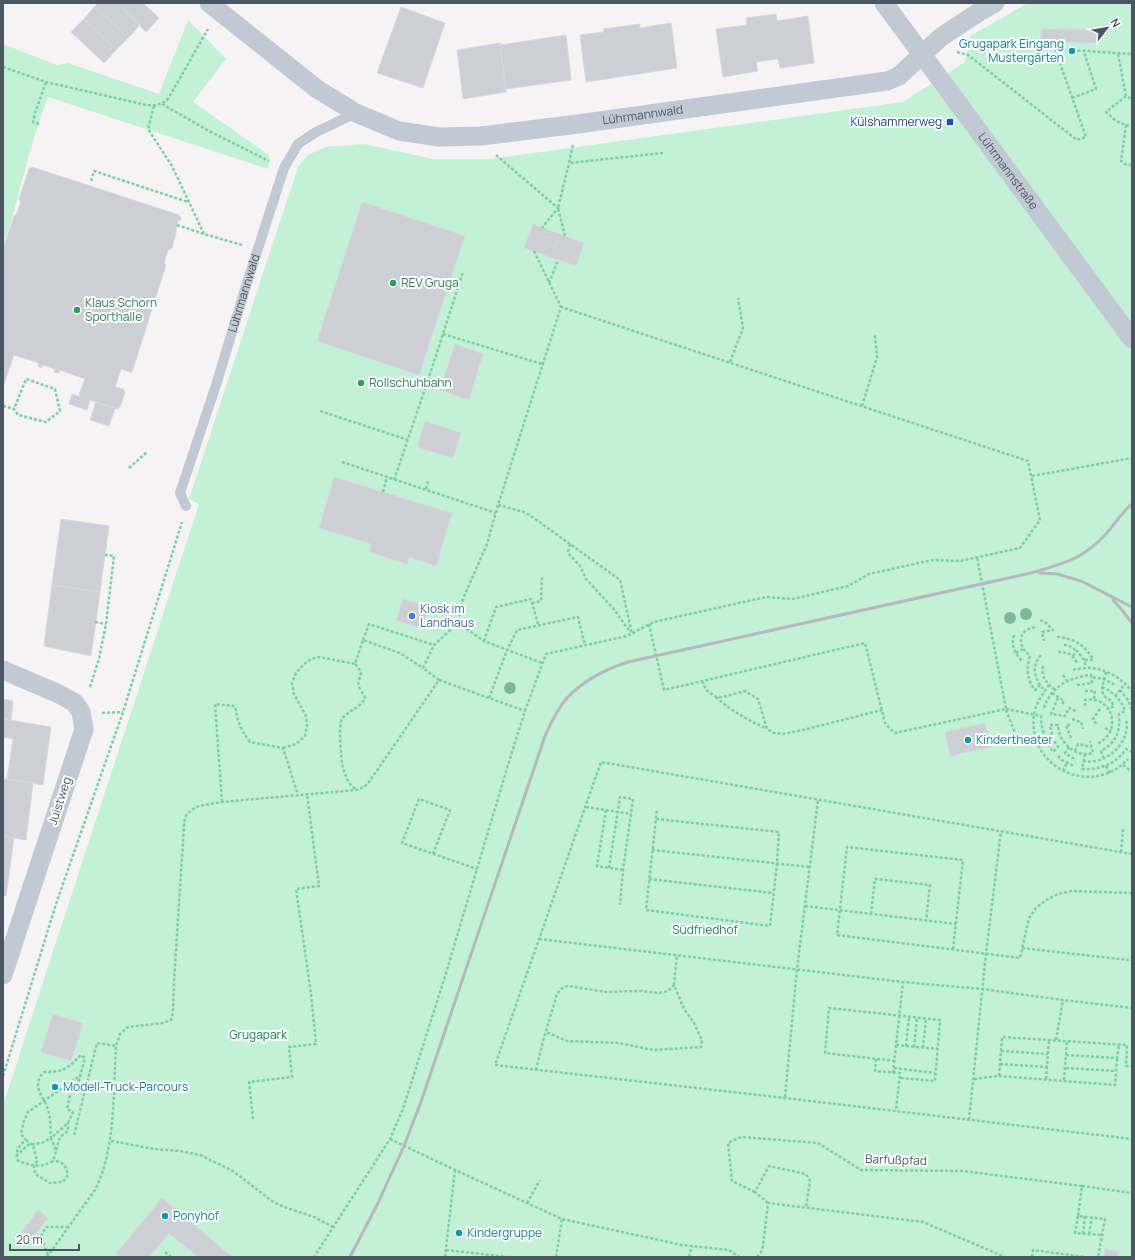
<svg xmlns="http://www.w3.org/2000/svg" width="1135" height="1260" font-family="Manrope,sans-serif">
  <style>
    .green { fill: #c3f1d5 }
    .building { fill: #cdcfd5; stroke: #d7d9de }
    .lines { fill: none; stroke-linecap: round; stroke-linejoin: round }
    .path { stroke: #7ad0a6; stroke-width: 2.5; stroke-dasharray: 3 2; stroke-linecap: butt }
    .service { stroke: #c1cad2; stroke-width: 10 }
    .minor { stroke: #c1cad2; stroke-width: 19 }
    .rail { stroke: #b5b8bd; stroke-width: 3 }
    .tree { fill: #7bb799 }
    .culture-dot { fill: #0f9aa8; stroke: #fff; stroke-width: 1.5 }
    .transit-dot { fill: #1a4fb4; stroke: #fff; stroke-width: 1.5 }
    .leisure-dot { fill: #2e9e5b; stroke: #fff; stroke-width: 1.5 }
    .shop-dot { fill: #3f7fe0; stroke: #fff; stroke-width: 1.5 }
    .labels { text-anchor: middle; stroke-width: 4; stroke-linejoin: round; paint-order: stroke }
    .culture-label { font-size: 12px; fill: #0d838f; stroke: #fff; text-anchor: start }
    .street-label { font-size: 12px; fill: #4a5661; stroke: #fff }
    .transit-label { font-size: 12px; fill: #164399; stroke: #fff; text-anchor: end }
    .leisure-label { font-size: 12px; fill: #27864d; stroke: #fff; text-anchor: start }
    .shop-label { font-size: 12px; fill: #366cbe; stroke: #fff; text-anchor: start }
    .park-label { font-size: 12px; fill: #17864f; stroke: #fff }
  </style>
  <rect width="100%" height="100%" fill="#f5f3f3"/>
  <path class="green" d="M1028,3H1132V1257H3V1105L199,504L189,499L298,167L308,155L325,147L364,144L433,159H490L903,102L965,62L970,36Z
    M188,20L226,59L193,102L269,155L268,169L48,97C29,146 19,198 3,249V44L57,65L68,63L159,94Z"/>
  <path class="building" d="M98,3H117L140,25L128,38L95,6Z
    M117,3H143L159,18L146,32Z
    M95,6L128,38L116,50L84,19Z
    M401,7L445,23L423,88L377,73Z
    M776,14L777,21L808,16L814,63L780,68L778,59L756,62L758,71L723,77L716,29L747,25L746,18Z
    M84,19L116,50L104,63L71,32Z
    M671,23L677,68L586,82L580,35L604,32L603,29L640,24V28Z
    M1041,29L1096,30V43L1041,42Z
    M566,35L571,80L506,89L500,45Z
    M500,43L506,92L463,99L457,50Z
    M32,167L179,215L181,218V220L178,221L176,230V233L172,248L168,250L164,263L166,265L132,372H130L121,369L115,387L123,389L125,392L120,407L117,409L90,400L87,410L69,404L72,394L81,397L79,394L85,379L60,370L59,373L54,372L55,369L43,365L41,368L38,366L39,363L14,355L3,387V249L14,216L16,215L21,202L19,199L29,169Z
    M362,202L465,236L419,375L317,341Z
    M533,224L584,243L576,266L524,248Z
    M547,237L557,240L555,248L545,244Z
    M455,344L483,354L469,400L440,390Z
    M96,402L115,408L109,426L90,420Z
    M425,421L461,433L453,458L417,447Z
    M334,477L452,513L436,566L409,557L407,564L369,552L371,544L319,528Z
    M61,519L109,526L100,592L52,585Z
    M52,585L100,592L91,656L44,646Z
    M403,599L425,606L427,613L423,623L417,627L396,620Z
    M3,699L13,701L11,721L3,719Z
    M3,719L51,727L43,785L7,779L13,739L3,737Z
    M985,723L991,747L950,756L945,732Z
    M3,779L33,783L26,840L3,836Z
    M3,836L14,838L6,896L3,895Z
    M53,1014L83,1023L71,1061L41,1052Z
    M162,1198L231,1256L230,1257H198L169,1233L150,1256L152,1257H119L116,1254Z
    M38,1210L48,1218L32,1239L22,1232Z
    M1105,1249L1119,1251L1118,1257H1104Z"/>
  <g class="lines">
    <path class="path" d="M957,52L968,55L1077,140L1086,137L1055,49L1132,54
      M1118,54L1126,96L1132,99
      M3,67L46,82L146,105C155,106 161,105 168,99L208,29
      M1126,96L1106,112L1116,121L1126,125L1121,161L1125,164L1130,165L1132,164
      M1072,98L1096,89L1084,52
      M162,104L209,131L269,161
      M154,106L148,129L172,166L204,234
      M39,124L33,122L35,113L46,82
      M1126,125L1132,126
      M573,145L569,163L663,153
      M496,155L558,208L542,228
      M91,181L94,171L188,202
      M177,225L204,234L242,245
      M565,236L558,208L569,163
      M534,251L561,307
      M549,283L558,260
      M443,334L542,364
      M730,362L743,328L738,298
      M3,406L14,409L18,415L46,422L60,411L55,389L26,379L14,409
      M862,406L877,357L875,335
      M320,411L408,440
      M342,462L496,513
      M129,468L147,452
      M1032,476L1132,458
      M394,480L429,377L463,272
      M426,489L428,481
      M383,492L387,477
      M498,505L524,512L531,516L620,580L632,634
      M570,544L568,551L569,554L580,566L586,579L613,608L630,632
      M532,603L541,601L542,576
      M1040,620L1045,622L1053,630L1042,632L1044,641
      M95,622L106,624
      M458,623L484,641L542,663
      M649,624L664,690L865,643L885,723L890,729L895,733L1006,709L977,557
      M1035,627C1016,631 1018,646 1030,656C1026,669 1027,680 1035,690L1040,685
      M1014,635C1011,646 1014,652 1022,661
      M1057,637C1073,638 1086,645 1093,660H1084
      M363,640L369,624L434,645
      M484,641L496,607L531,599L538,624
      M1064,645H1068L1077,651
      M1058,652C1067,652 1073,654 1077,663
      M1016,653L1023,649
      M1041,655C1030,667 1035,680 1045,691
      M1073,656L1077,651L1084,660L1086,667
      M355,664C367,677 356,676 359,686C359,690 364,693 365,698C360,709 348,710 342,719C338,726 341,759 343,768C345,776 349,784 355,789
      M1043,666C1041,678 1047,683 1055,690
      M1073,670C1077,669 1082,668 1086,668C1103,667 1123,678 1132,692
      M1106,672L1102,687L1103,695L1111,701L1114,706L1108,709
      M1063,675L1067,681
      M439,680L525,711
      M702,681L706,690L716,697H723L745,691L758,699L767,729L774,733L783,734L803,730L882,710
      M1049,685C1043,694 1035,704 1034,715C1027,768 1092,798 1128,759
      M1077,685L1092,683L1091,677
      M90,687L99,659L106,624L114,556L105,555
      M1102,687C1113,692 1121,699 1125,711L1119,714C1120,732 1117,742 1101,751L1104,759
      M1120,690L1128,700L1132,710
      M1085,691H1095L1094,699
      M1052,693L1064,701L1061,706
      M1115,696L1125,684
      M716,697C731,711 748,720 767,729
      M489,698L507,650L517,630L578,617L585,645
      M1058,698L1051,714L1065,716L1069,708L1076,711
      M1085,706V700C1112,695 1124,731 1097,744
      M1044,708C1050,687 1070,677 1091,675V677L1104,679L1115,685
      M1006,709L1041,716C1041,730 1046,740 1053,752L1058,747L1053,739L1050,725H1058C1059,743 1075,758 1093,753L1090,741
      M1006,710L1017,738
      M102,713L123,712
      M1072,719L1081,722L1083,729
      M1096,724L1093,719L1100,709
      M1105,728L1111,731
      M1071,738L1066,725H1071
      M1069,747L1065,753L1076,760
      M283,748L296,744L305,736L307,726L306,716L294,694L292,683L296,673L304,664L311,659L319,657L355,664L363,640L400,653L423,668
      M1075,751L1078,744L1091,747
      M1085,754L1082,769C1100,770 1116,764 1126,749L1132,752
      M1058,756L1062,760L1074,766
      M1083,761C1102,765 1122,750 1126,732C1127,728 1127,723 1126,719
      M1123,765L1132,772
      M1106,766L1110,773
      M1063,771L1067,762
      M222,802L215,704L235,706C238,722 240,729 250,742L283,748L298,795
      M586,807L631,814
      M606,810L597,866L623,870
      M656,819L779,832L777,864L770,926L646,910L657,809
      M652,850L810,867
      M1121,852L1123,829
      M433,854L450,810L419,799L402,843L477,869
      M1132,854L601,762L495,1065L785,1098L1132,1139
      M609,868L620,797L633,799L623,870L620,905
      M649,879L773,893
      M805,906L956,924
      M871,914L875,879L930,885L926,921
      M539,939L903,982L982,989L1063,1000L1132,1008
      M1022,948L1128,960L1132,957
      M953,949L963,860L847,847L837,935L1020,958L1029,918L1036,908L1046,900L1058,894L1071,891L1132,893
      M674,985L677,955
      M1056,1040L1063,1000
      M896,1045L938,1049
      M906,1046L909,1017
      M914,1047L917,1018
      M923,1048L926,1019
      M1001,1051L1048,1054
      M1066,1055L1117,1058L1119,1045
      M876,1059L875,1071L900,1073L896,1111
      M895,1061L825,1053L829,1008L940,1020L935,1081L900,1078
      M1000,1064L1048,1067
      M894,1068L935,1073
      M1066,1068L1116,1071
      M536,1070L543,1041L557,994L563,987L568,986L606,992L640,991L659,993L668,991L674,985L684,1009L694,1023L702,1040L701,1047L653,1050L619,1043L567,1041L546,1032
      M893,1073L903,982
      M3,1076L56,904L123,712L182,522
      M999,1076L1002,1037L1127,1045L1126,1066H1132
      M974,1079L999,1076L1115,1085L1117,1058
      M1046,1079L1049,1040
      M1064,1080L1067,1041
      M785,1097L797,969L818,800
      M253,1119L249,1082L292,1077L289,1047L316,1044L311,994L296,889L319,886L307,794
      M969,1120L986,953L1001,831
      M74,1135L97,1043L116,1046
      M390,1139L455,1170L562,1219L682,1245L729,1250L739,1257
      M26,1140L33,1145L37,1161L34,1166L35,1174L50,1183L63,1182L68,1175C65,1165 64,1162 53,1161
      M111,1141L154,1149L180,1151L200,1155L233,1171L272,1201L284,1207L314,1217L333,1227
      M56,1150L60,1137L68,1131V1123
      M16,1156L28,1145L42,1143L51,1138C50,1130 51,1121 49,1113C46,1097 29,1088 44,1072C64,1072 67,1069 81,1055L85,1058L77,1087L71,1091L67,1109L73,1112L68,1123L51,1138L56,1151L53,1161C41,1169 31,1165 18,1161C15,1150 18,1147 26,1140L21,1134L24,1121L28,1112L81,1075
      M1082,1186L1132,1193
      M755,1192L732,1181L728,1143L741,1137L818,1143L861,1170L963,1171L1082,1186L1078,1216L1105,1219L1098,1257
      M527,1203L540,1180
      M768,1203L755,1192L769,1166L806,1174L810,1181L806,1208
      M1078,1216L1075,1233L1102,1235
      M1083,1234L1085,1216
      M1089,1234L1092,1217
      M446,1250L508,1257
      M165,1252L171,1257
      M48,1255L41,1236L46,1227H68
      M47,1257L95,1190C116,1148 113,1093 116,1046L120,1034L128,1027L163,1023L171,1020L173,1012L174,981L184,826L185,817L191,810L199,806L222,802L356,790L364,787L369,782L439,680L423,668L434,645L458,623L463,599L487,544L498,505L561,307L1028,461L1040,520L1020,548L960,561L933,560L869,574L848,586L793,599L766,597L654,622L627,636L546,654L525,711L508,765L446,973L403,1109L390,1139L314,1257
      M445,1257L455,1170
      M556,1257L562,1219
      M689,1257L692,1246
      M757,1257L761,1252L763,1246L768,1203L923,1222L1005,1257
      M1032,1257L1033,1250L1085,1257"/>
    <path class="service" id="s1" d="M186,506L180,493L217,382L245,289L284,168L298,144L316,132L356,113"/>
    <g class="minor">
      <path id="s2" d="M209,3L317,89L356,113L399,131L439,137L481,136L578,124L887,81L899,76L941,37L979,12L995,3"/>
      <path id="s3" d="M884,3L1132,339"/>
      <path d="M3,670L59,694L75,703L81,712L84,729L3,975"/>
    </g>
    <path class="rail" d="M1040,573L1057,574L1081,581L1132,607
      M1113,600L1122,610L1132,623
      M350,1257L378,1203L404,1146L422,1099L545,736C551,723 557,709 567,698C583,681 606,669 628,662L1031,573C1064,563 1082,560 1106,534C1115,524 1122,512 1132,504"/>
  </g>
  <g class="tree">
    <circle cx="1026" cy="614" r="6"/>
    <circle cx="1010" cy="618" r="6"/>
    <circle cx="510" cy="688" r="6"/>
  </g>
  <g class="culture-dot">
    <circle cx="1072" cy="51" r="4"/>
    <circle cx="968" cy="740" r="4"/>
    <circle cx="55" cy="1087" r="4"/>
    <circle cx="165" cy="1216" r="4"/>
    <circle cx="459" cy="1233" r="4"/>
  </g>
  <rect class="transit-dot" x="946" y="118" width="8" height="8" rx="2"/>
  <g class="leisure-dot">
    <circle cx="393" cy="283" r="4"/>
    <circle cx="77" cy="310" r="4"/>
    <circle cx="361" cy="383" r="4"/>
  </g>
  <circle class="shop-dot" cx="412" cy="616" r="4"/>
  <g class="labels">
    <g class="culture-label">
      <text x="1064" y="48" text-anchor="end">Grugapark Eingang<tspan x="1064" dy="14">Mustergärten</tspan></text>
      <text x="976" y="744">Kindertheater</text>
      <text x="63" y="1091">Modell-Truck-Parcours</text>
      <text x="173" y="1220">Ponyhof</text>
      <text x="467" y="1237">Kindergruppe</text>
    </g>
    <g class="street-label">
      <text dy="4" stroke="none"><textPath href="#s2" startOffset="476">Lührmannwald</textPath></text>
      <text dy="4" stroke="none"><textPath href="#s3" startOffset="209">Lührmannstraße</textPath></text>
      <text dy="4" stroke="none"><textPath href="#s1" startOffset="224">Lührmannwald</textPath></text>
      <text transform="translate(60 801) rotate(-72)" y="4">Juistweg</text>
      <text transform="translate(896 1160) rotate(2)" y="4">Barfußpfad</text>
    </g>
    <g class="transit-label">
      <text x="942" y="126">Külshammerweg</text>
    </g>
    <g class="leisure-label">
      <text x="401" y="287">REV Gruga</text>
      <text x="85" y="307">Klaus Schorn<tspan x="85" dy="14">Sporthalle</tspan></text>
      <text x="369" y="387">Rollschuhbahn</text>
    </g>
    <g class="shop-label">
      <text x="420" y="613">Kiosk im<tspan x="420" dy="14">Landhaus</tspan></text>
    </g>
    <g class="park-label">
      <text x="705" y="934">Südfriedhof</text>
      <text x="258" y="1039">Grugapark</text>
    </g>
  </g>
  <rect width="1135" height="1260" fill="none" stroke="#4a5661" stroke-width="8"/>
  <g transform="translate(1107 28) rotate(59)" stroke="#ffffff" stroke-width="3" paint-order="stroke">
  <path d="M0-3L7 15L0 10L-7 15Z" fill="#4a5661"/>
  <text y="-6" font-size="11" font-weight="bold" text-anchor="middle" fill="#4a5661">N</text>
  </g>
  <path d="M10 1244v6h69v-6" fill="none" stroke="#4a5661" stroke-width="2"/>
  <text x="16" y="1244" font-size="12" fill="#4a5661" stroke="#ffffff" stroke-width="3" paint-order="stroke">20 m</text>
</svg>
